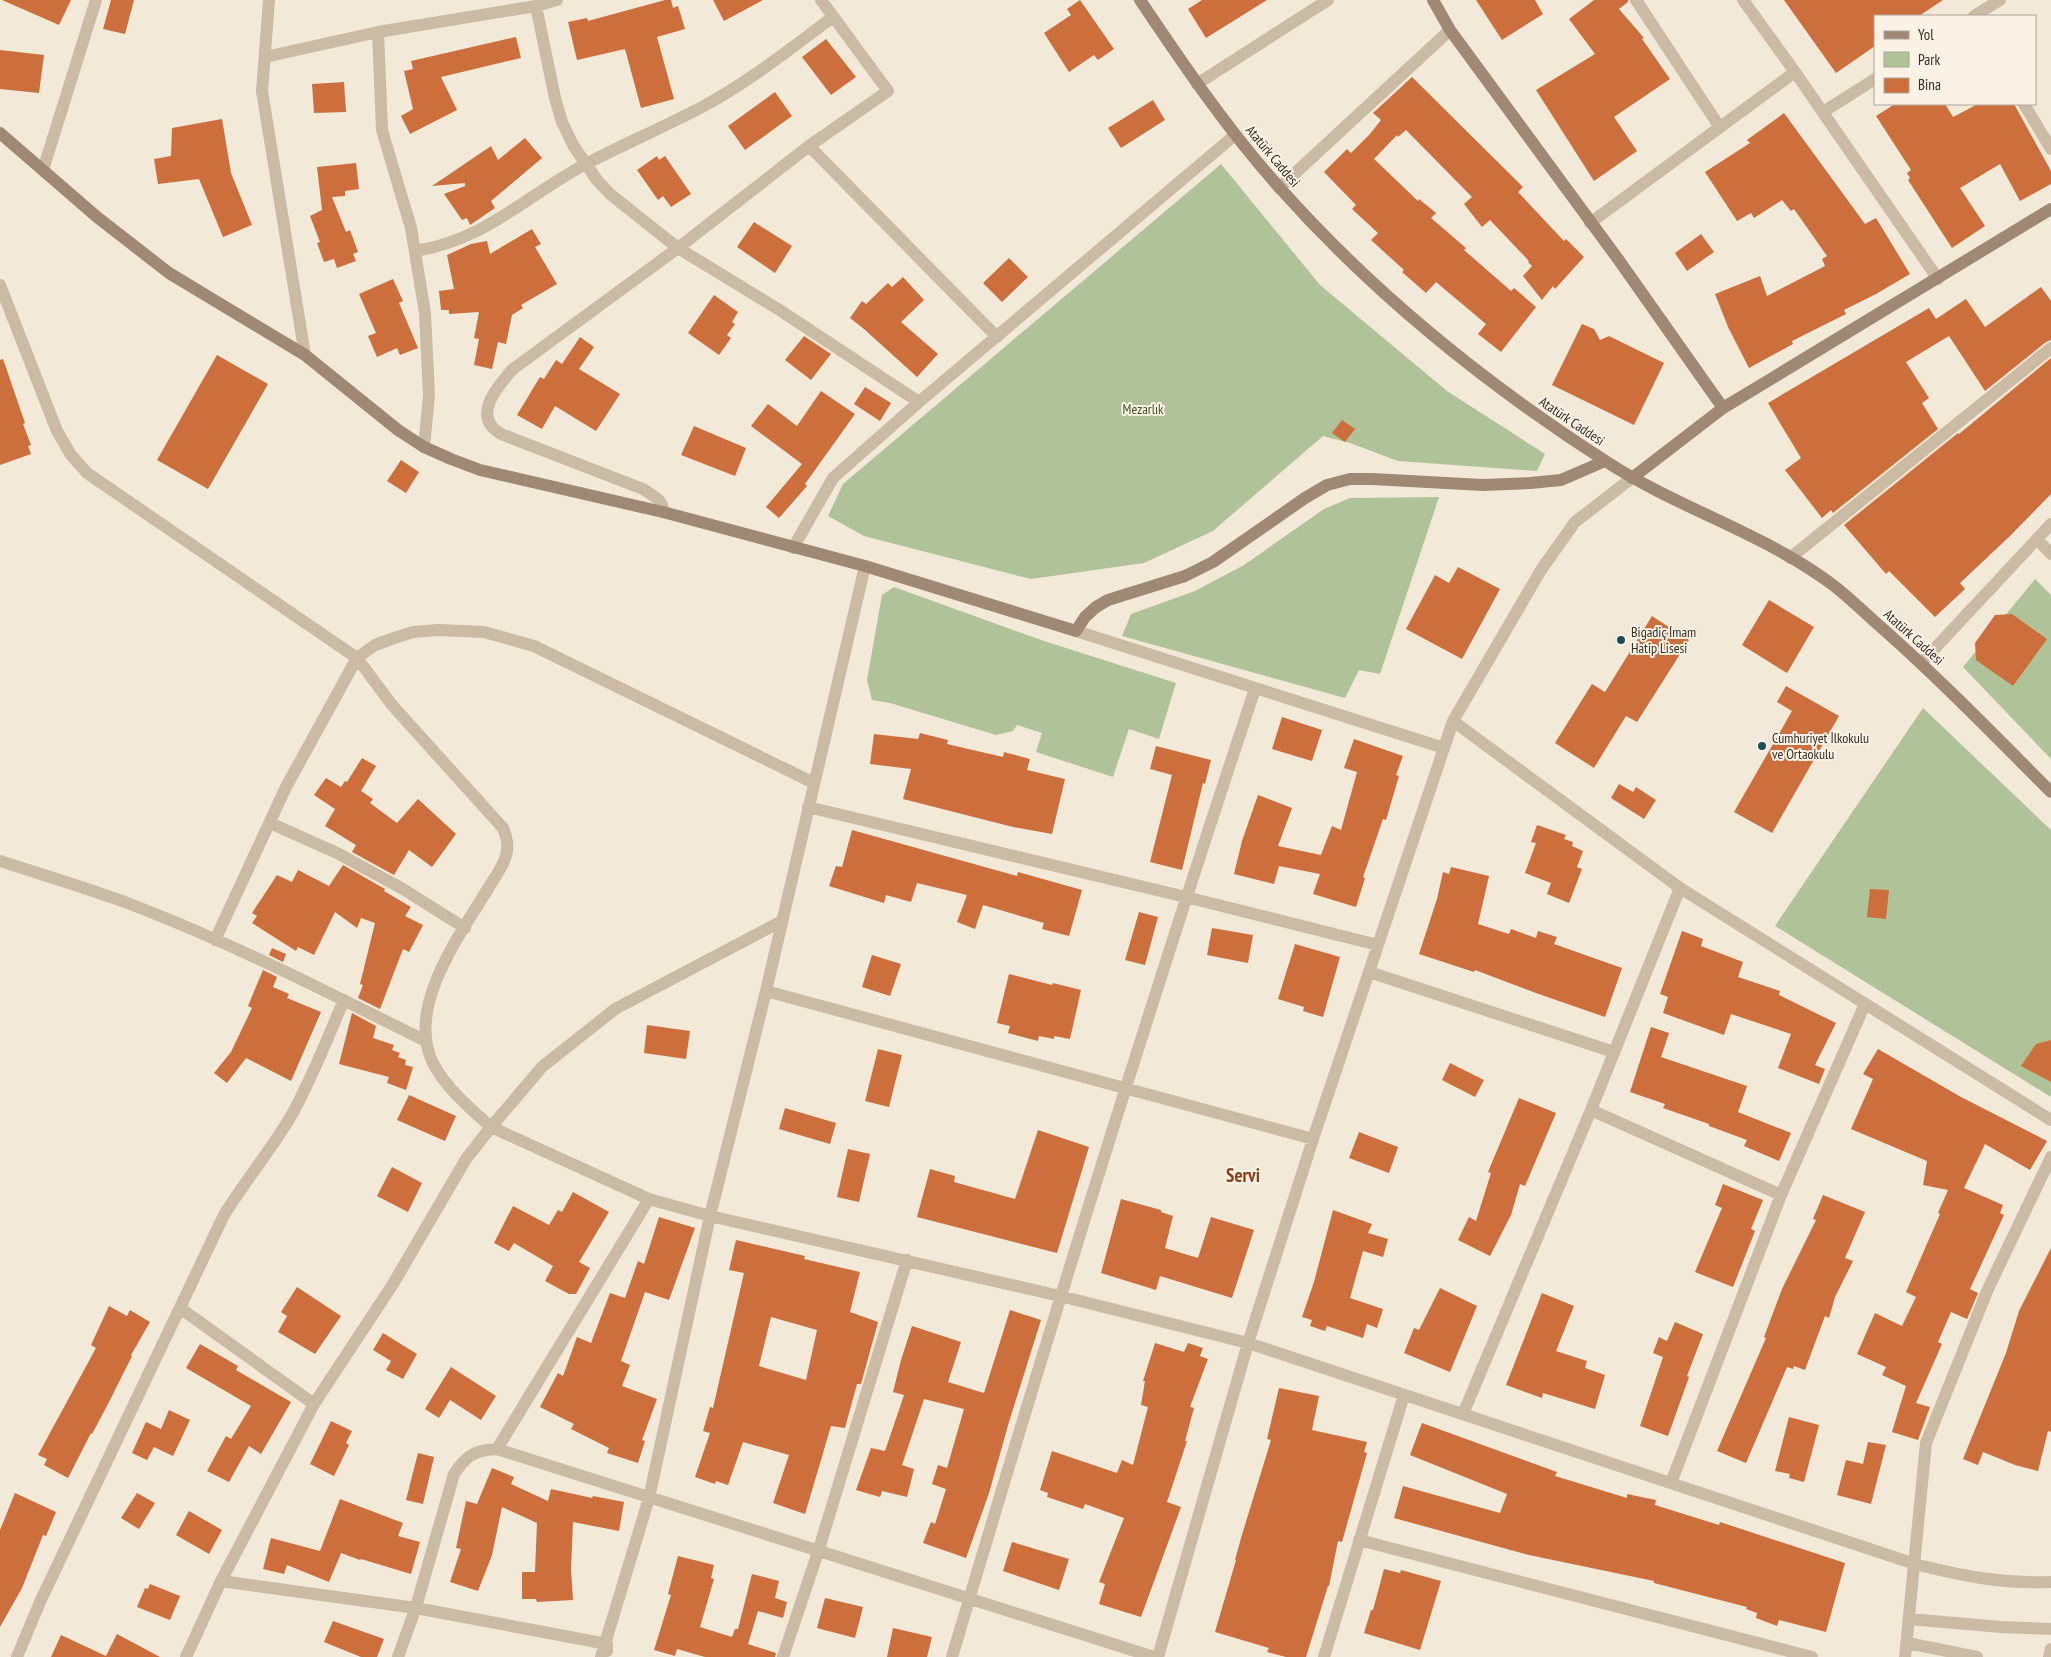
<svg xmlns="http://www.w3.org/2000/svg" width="2051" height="1657" font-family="'PT Sans Narrow',sans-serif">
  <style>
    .green { fill: #b0c298 }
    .building { fill: #cd6e3d; fill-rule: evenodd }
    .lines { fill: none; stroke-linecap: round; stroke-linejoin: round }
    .street { stroke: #cbbaa4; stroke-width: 12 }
    .secondary { stroke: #9f8975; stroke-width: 12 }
    .poi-dot { fill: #194f5a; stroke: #faf3e5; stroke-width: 2 }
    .labels { text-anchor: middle; stroke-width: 4; stroke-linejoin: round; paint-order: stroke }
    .street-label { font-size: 14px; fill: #362d26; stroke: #faf3e5 }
    .park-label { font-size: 14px; fill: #415629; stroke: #faf3e5 }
    .poi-label { font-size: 14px; fill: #362d26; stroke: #faf3e5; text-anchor: start }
    .district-label { font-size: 19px; font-weight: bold; fill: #8a411b; stroke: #faf3e5 }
  </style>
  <rect width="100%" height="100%" fill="#f3e9d9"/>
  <path class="green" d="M1221,164L1320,285L1447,391L1545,454L1537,471L1398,461L1350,443L1323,436L1213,531L1144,563L1031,579L864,536L828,516L843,484Z
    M1439,497L1380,674L1359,670L1345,698L1122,636L1131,614L1195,591L1244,565L1324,509L1350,498Z
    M2035,579L2051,595V759L1963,667Z
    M894,587L1044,641L1176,683L1159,739L1129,729L1113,777L1036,752L1042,733L1017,725L1013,731L996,735L890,703L872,700L867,680L882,595Z
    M1923,708L2051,830V1097L1775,926Z"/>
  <path class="building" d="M2,0H71L59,25Z
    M111,0H134L125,34L103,29Z
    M665,0H671L673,8L678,6L685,29L657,37L674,99L641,108L625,49L577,60L568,22L587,18L588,21Z
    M713,0H763L724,21Z
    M1080,0L1114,49L1098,60L1094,55L1069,72L1044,33L1071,15L1067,9Z
    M1202,0H1267L1206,38L1188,9Z
    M1476,0H1535L1543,14L1502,40Z
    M1594,0H1628V2L1619,9L1644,38L1642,39L1670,79L1614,117L1637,151L1594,181L1536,90L1595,54L1569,19Z
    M1784,0H1943L1919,16H1875V46L1836,73Z
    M516,37L521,58L441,77L457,110L410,134L401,116L413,109L404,71L413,69L411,61Z
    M826,39L856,77L831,95L802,57Z
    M0,50L44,55L39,93L0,89Z
    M1412,77L1523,187L1518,192L1564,241L1566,239L1584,257L1555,289L1553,286L1542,300L1523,276L1532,266L1528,262L1529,261L1490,220L1482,227L1464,204L1472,197L1406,130L1398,137L1397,135L1374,159L1418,201L1419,199L1436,213L1431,218L1466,248L1464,250L1511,291L1514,288L1536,307L1501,352L1478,334L1486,324L1436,282L1426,293L1402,272L1404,270L1371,240L1378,233L1352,209L1356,205L1324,172L1347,149L1351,153L1370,134L1381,120L1373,113Z
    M344,82L346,112L314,113L312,84Z
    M775,92L792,116L745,150L728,126Z
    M1153,100L1165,120L1121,148L1108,128Z
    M1895,104H1945L1953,117L1978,104H2014L2051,171V184L2020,201L2000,164L1960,188L1985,226L1952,248L1908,180L1910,178L1907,173L1911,170L1876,116Z
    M1784,113L1865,224L1876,218L1910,274L1876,294L1844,310L1846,314L1792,341L1793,344L1749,368L1728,327L1715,294L1760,276L1767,296L1825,266L1822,259L1827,256L1794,209L1791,211L1782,200L1754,218L1751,213L1737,221L1705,172L1750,143L1747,140Z
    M222,119L231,173L252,225L223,237L199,179L158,184L154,159L171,156L172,128Z
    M525,138L542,158L491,201L495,208L470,225L467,218L462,220L444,194L465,186V183L432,186L491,146L498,160Z
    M657,156L659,160L665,156L691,194L671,207L663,196L658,200L637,170Z
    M356,163L359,189L345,191V196L332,197L346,232L350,230L358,252L353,254L356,261L337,268L334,259L324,262L317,243L320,242L310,216L322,210L317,167Z
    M754,222L792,246L775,273L737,247Z
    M532,229L541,244L535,247L557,284L521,305L523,308L512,315L506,344L498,342L492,369L474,365L479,339L474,338L479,312L449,314V310H441L439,291L454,289L447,255L471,244L487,241L490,254Z
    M1701,234L1714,252L1687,271L1675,253Z
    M1009,258L1028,277L1002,302L983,283Z
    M903,277L924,300L901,322L938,354L917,377L864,329L850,318L862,301L866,304L888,283L892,287Z
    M393,279L403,301L399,303L418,348L400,355L397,348L377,357L368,336L376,333L359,294Z
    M2041,287L2051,301V340L2046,342L1985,391L1949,336L1906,362L1929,398L1922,403L1938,429L1833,513L1831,510L1822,518L1785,470L1801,458L1768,403L1929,308L1936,319L1966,299L1985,327Z
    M714,295L738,312L732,322L735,324L727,335L731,338L719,355L688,333Z
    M1582,324L1594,329L1600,340L1609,336L1664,363L1634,425L1552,385Z
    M804,336L831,354L811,380L785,360Z
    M580,337L594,347L579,369L620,394L596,431L555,406L542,429L517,415L540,377L544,379L556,360L562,364Z
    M217,355L268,384L208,489L157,460Z
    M2051,358V494L2010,536L1960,583L1965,589L1935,617L1889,571L1886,574L1844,525L1958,433L1959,434Z
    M3,359L25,423L23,424L31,445L28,446L31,454L0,465V360Z
    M865,387L891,403L880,421L854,404Z
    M821,391L855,414L805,484L807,486L779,518L766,507L802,464L751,426L768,404L797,426Z
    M1342,420L1355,429L1345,442L1332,433Z
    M694,426L746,448L735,476L681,455Z
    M401,460L419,472L406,493L387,481Z
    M1458,567L1500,589L1462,659L1406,629L1435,575L1449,583Z
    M1769,600L1814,627L1787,673L1742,645Z
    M2012,614L2047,639L2013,686L1976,660L1975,643L1995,615Z
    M1652,616L1689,640L1637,722L1626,716L1594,768L1555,743L1592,684L1605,692Z
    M1786,686L1839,716L1772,833L1734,812L1792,711L1777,702Z
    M1282,717L1322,730L1312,761L1272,749Z
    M920,733L948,740L947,744L1003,757L1004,752L1030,759L1027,770L1065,779L1052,834L1013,827L903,799L911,769L870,764L874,734L918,739Z
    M1354,739L1403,756L1396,775L1399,776L1386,820L1383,819L1363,877L1365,878L1356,907L1313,894L1320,874L1279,866L1274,884L1234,874L1242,841L1258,795L1292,808L1278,846L1321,855L1332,826L1341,830L1357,772L1344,768Z
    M1156,746L1211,760L1205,784L1203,783L1182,870L1150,862L1172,775L1150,769Z
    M362,758L376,766L361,791L373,799L370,803L397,823L418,799L456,834L432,867L409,850L394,875L352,852L356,845L325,826L335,809L314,795L326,778L341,787L345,781L347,782Z
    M1619,784L1633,792L1636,787L1656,800L1644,819L1611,798Z
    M1537,825L1566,835L1564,839L1573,842L1572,846L1583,851L1577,867L1582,869L1569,903L1547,894L1551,883L1525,873L1536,843L1531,842Z
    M852,830L1017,876L1018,872L1082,890L1069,936L1042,929L1044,923L983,905L975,929L957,922L967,895L917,883L911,902L886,895L884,903L829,886L836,866L842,867Z
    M343,865L385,889L384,891L411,907L405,916L423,925L409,952L403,949L380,1009L358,998L363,985L360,984L375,923L361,918L357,928L335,912L314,955L298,947L296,951L252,923L257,916L252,913L277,875L292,882L298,870L329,886Z
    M1451,867L1489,876L1478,924L1509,934L1511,929L1536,938L1538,931L1557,937L1554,944L1622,968L1605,1017L1536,993L1475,970L1474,972L1419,954L1437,899L1443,872L1449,874Z
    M1870,889L1889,890L1886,919L1867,917Z
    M1139,912L1158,917L1145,965L1125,960Z
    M1212,928L1253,935L1248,963L1207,955Z
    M1682,931L1703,939L1701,946L1743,962L1738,977L1780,991L1779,995L1836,1023L1815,1065L1825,1069L1819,1084L1778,1068L1791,1034L1731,1014L1724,1035L1663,1013L1668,997L1660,994Z
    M1295,944L1340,957L1323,1017L1303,1011L1304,1007L1278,999Z
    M272,948L286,954L283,962L269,955Z
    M872,955L901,964L890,996L862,987Z
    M263,970L277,977L273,987L289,994L287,998L321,1012L291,1081L246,1058L227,1083L214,1073L231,1052L252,1008L248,1006Z
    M1009,974L1052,985L1053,983L1081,990L1070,1039L1054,1036V1039L1039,1036L1038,1041L1008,1033L1010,1026L997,1023Z
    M352,1013L376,1026L373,1038L394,1045L392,1050L400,1053L398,1057L406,1060L405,1065L413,1067L406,1090L387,1083L389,1077L339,1064Z
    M647,1025L690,1031L686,1059L644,1053Z
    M1651,1027L1669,1033L1661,1057L1747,1086L1738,1112L1791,1133L1779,1161L1744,1146L1747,1140L1709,1126V1124L1663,1108L1665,1104L1630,1092Z
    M2051,1040V1082L2021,1066L2036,1044Z
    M878,1049L902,1055L889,1107L865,1101Z
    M1878,1049L1961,1097L2047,1141L2030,1170L1985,1144L1964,1188L2003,1205L2000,1213L2004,1215L1970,1289L1978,1293L1967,1319L1951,1312L1938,1342L1942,1344L1916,1403L1930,1407L1918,1440L1892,1432L1906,1386L1882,1375L1886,1367L1857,1354L1875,1313L1902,1326L1916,1297L1906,1292L1940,1214L1938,1213L1948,1190L1923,1185L1927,1161L1851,1129L1873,1079L1863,1074Z
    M1450,1063L1484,1080L1475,1097L1442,1080Z
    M409,1095L456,1116L445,1141L397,1120Z
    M1519,1098L1556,1113L1525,1186L1520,1184L1511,1215L1490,1256L1458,1240L1469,1217L1476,1221L1491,1173L1488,1172Z
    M785,1108L836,1123L830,1144L779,1129Z
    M1038,1130L1089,1147L1057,1253L917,1217L930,1169L955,1176L954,1182L1015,1199Z
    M1359,1132L1398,1147L1389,1173L1349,1158Z
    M848,1149L870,1154L859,1202L837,1197Z
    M392,1167L422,1183L408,1212L377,1196Z
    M1723,1184L1763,1200L1751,1229L1755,1231L1733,1287L1695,1272L1722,1208L1715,1205Z
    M573,1192L609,1212L579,1262L590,1268L576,1294H569L545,1281L553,1266L514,1243L509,1251L494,1243L513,1206L549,1225L558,1210L562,1212Z
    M1823,1195L1865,1212L1845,1258L1853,1261L1835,1297L1829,1318L1825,1316L1805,1370L1794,1366L1793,1369L1787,1367L1746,1463L1717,1451L1766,1338L1764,1337L1782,1289L1816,1220L1813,1219Z
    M1121,1199L1161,1210V1212L1173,1216L1165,1248L1198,1258L1211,1217L1254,1230L1232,1298L1160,1276L1156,1290L1101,1273Z
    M1333,1210L1372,1224L1368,1233L1388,1239L1383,1257L1363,1251L1350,1298L1383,1309L1377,1328L1367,1324L1363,1338L1327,1326L1325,1331L1310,1326L1312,1320L1302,1317L1314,1282Z
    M659,1217L695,1228L669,1300L645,1292L621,1361L630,1365L622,1386L657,1399L642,1440L645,1441L638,1463L607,1453L609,1448L571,1429L574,1424L540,1407L558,1373L563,1376L577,1337L591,1343L610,1293L625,1298L638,1261L644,1264Z
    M736,1240L805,1256L804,1259L860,1272L850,1312L878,1322L861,1384H857L845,1428L831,1426L805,1514L773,1503L789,1455L743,1442L728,1485L716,1481L715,1484L695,1477L710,1433L703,1431L710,1407L713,1408L744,1273L729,1270ZM771,1317L817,1330L806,1380L759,1366Z
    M2051,1248V1432L2048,1431L2038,1471L2015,1465L1983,1452L1978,1465L1963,1459L2006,1353L2019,1311Z
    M297,1287L341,1316L315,1354L278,1332L287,1316L281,1312Z
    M1440,1288L1477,1306L1450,1372L1404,1353L1414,1328L1419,1330Z
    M1542,1293L1574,1306L1556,1351L1587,1361L1585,1368L1605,1375L1595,1409L1543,1393L1542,1398L1506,1385Z
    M109,1306L127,1316L130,1310L150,1322L131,1355L132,1356L108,1404L92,1434L91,1433L68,1478L44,1465L47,1459L38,1455L96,1348L91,1345Z
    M1010,1310L1041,1320L1009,1422L989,1493L966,1558L923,1543L931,1522L935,1524L946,1489L932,1484L938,1465L947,1468L964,1409L924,1399L902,1465L914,1469L907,1497L882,1491L880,1497L856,1490L871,1448L885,1451L904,1395L893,1392L901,1360L912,1326L961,1342L948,1382L984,1393Z
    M1675,1322L1703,1334L1687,1376L1689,1377L1668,1436L1640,1426L1663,1357L1653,1353L1659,1337L1667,1341Z
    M383,1333L417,1354L403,1379L386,1370L391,1361L373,1350Z
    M1155,1343L1184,1352L1188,1343L1203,1348L1200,1356L1208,1359L1190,1407L1194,1408L1185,1441H1187L1167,1502L1181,1507L1141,1617L1099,1604L1105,1584L1099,1582L1124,1518L1085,1504L1083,1509L1047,1497L1048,1493L1040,1490L1052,1451L1117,1473L1122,1460L1133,1465L1148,1407L1141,1405L1145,1381H1143Z
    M200,1344L238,1366L236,1370L291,1402L261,1454L249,1446L229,1482L207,1471L226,1436L231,1439L251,1406L186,1368Z
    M451,1367L496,1396L481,1420L450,1400L439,1418L425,1409Z
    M1279,1388L1319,1396L1312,1430L1367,1442L1364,1452L1367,1453L1342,1542L1338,1541L1329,1586H1328L1306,1657H1286L1267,1652L1269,1648L1215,1632L1236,1560H1235L1241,1538L1271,1440L1267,1439Z
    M169,1410L190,1420L173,1456L154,1447L147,1460L132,1453L146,1422L161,1429Z
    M1789,1417L1819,1425L1804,1482L1789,1478L1790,1474L1775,1471Z
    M331,1421L352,1431L346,1443L349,1445L334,1476L310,1464Z
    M1422,1423L1557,1472L1555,1476L1627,1498V1494L1656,1500L1655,1505L1719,1525L1720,1522L1845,1563L1826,1632L1779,1620L1777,1626L1756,1618L1757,1613L1746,1609L1747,1607L1654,1583V1581L1529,1555L1394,1518L1403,1486L1500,1513L1507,1494L1410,1455Z
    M1868,1442L1886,1445L1871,1504L1837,1495L1846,1460L1863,1464Z
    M418,1453L434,1457L423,1504L406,1500Z
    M492,1468L514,1477L511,1484L548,1501L551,1489L592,1498L593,1496L624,1502L619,1531L573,1522L571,1569L573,1600L537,1602L536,1599H522V1572H535L537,1523L502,1507L492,1555L478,1591L450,1582L461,1549L456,1548L466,1501L477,1504Z
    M15,1493L56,1512L46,1536L43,1535L22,1588L0,1627V1530Z
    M137,1493L155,1503L139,1529L121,1518Z
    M340,1499L403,1523L398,1536L420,1542L411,1574L361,1559L360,1560L341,1553L329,1582L287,1565L284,1574L263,1569L271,1538L320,1551Z
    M189,1511L222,1530L209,1554L176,1535Z
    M1012,1542L1069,1559L1059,1590L1003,1571Z
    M678,1556L714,1565L711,1578L714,1579L700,1627L732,1637L735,1629H738L752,1574L779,1581L775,1598L787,1602L783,1618L758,1611L748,1644L776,1653L775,1657H705L677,1649L675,1656L654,1650L671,1595L668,1594Z
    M1384,1569L1400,1573L1401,1570L1441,1581L1420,1650L1364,1633L1371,1610H1373Z
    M150,1584L180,1596L170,1620L137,1607L145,1588L148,1589Z
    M825,1598L863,1607L855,1638L817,1628Z
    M333,1621L384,1639L377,1657H361L324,1642Z
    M893,1628L932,1637L927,1657H887Z
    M117,1634L160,1657H51L61,1635L106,1656Z"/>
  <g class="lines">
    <path class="street" d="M269,0L262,91L305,355
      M1636,0L1719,126
      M1743,0L1795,72L1938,279
      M536,6L555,98L562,122L573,145L597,180L610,194L678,248L778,309L919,402
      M1974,16L2000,0
      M378,32L382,130L411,228L425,313L429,395L424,447
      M265,57L378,32L536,6L557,0
      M1197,84L1328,0
      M2024,104L2051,149
      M1823,112L1875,79
      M809,146L997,337
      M43,170L96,0
      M1279,188L1450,30
      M1590,223L1795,72
      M415,251C486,240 525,196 586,164C624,144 664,127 702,107C749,82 791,48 833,17
      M0,285L57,431L71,455L87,473L357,658L392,705L503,828C514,853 502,866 489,887C460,935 404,1009 434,1065C447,1089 471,1109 491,1127L649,1199L710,1216L1060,1296L1248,1343L1915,1564C1963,1576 2001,1584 2051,1582
      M663,512C664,500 652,495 643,489L501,434C471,416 497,387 513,369L678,248L809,146L888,91L821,0
      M2037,539L2051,554
      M793,548L833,478L919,402L1235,135
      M1790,558L2051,348
      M1076,631L1444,748
      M1922,662L2051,524
      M1453,721L1680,888L2051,1120
      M808,807L1186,897L1378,945
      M270,823L337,853L403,889L465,928
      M0,861C43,875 87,888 130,904C232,943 329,993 426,1041
      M215,940L286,787L357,658L375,645L394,638L413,632L438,630L484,632L534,646L814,783
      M1369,972L1614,1052
      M766,991L1313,1139
      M1591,1110L1781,1195
      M180,1308L314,1404
      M1463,1414L1591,1110L1680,888
      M497,1449L649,1199
      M1671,1483L1781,1195L1865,1004
      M1359,1540L1812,1657
      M221,1581L416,1608L607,1644V1651
      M1909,1619L2001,1627L2051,1629
      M1907,1643L1977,1657
      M17,1657L40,1602L224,1215C245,1181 271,1150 291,1116C312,1079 327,1039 344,1000
      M186,1657L221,1581L314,1404L393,1284L466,1159L491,1127L542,1067L615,1009L782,921
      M398,1657L416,1607L454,1474C466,1456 474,1450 497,1449L1154,1657
      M601,1657L649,1498L710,1216L766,991L865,566
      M783,1657L818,1552L907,1260
      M952,1657C1048,1333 1148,1010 1255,689
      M1158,1657L1248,1343L1313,1139L1453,721L1541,570L1575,522L1632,478
      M1324,1657L1404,1395
      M1905,1657L1926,1443L1988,1289L2051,1157
      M2049,1657L2051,1649"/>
    <path class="secondary" d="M1140,0C1183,64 1227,129 1279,187C1374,294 1487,385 1607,462C1679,509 1764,533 1833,585C1847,596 1861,609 1874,621C1936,675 1993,734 2051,792
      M1433,0L1450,30L1618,259L1723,408
      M0,133L97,217L169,273L305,355L398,430L424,447L451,459L480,470L663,512L865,566L1076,631L1085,617L1096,607L1108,600L1185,576L1213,562L1305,498L1327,485L1350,479H1372L1483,485L1530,483L1561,480L1605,461
      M1632,478L1723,408L2051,209"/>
  </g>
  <g class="poi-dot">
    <circle cx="1621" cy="640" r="5"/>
    <circle cx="1762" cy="746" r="5"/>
  </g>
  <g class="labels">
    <g class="street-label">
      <text transform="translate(1273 156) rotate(50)" y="5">Atatürk Caddesi</text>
      <text transform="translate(1572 421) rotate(34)" y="5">Atatürk Caddesi</text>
      <text transform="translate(1914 637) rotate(42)" y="5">Atatürk Caddesi</text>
    </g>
    <g class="park-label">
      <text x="1143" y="414">Mezarlık</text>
    </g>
    <g class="poi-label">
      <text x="1631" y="637">Bigadiç İmam<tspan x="1631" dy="16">Hatip Lisesi</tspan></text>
      <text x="1772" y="743">Cumhuriyet İlkokulu<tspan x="1772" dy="16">ve Ortaokulu</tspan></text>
    </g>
    <g class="district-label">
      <text x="1243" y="1182">Servi</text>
    </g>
  </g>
  <rect x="1874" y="15" width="162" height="90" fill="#faf3e5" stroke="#aca499"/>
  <rect x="1884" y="31" width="25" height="8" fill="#9f8975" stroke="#aca499"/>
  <text x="1918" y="40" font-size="15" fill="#362d26">Yol</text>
  <rect x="1884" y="52" width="25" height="15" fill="#b0c298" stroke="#aca499"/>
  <text x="1918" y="65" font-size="15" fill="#362d26">Park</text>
  <rect x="1884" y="78" width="25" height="15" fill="#cd6e3d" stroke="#aca499"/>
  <text x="1918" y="90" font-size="15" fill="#362d26">Bina</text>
</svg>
